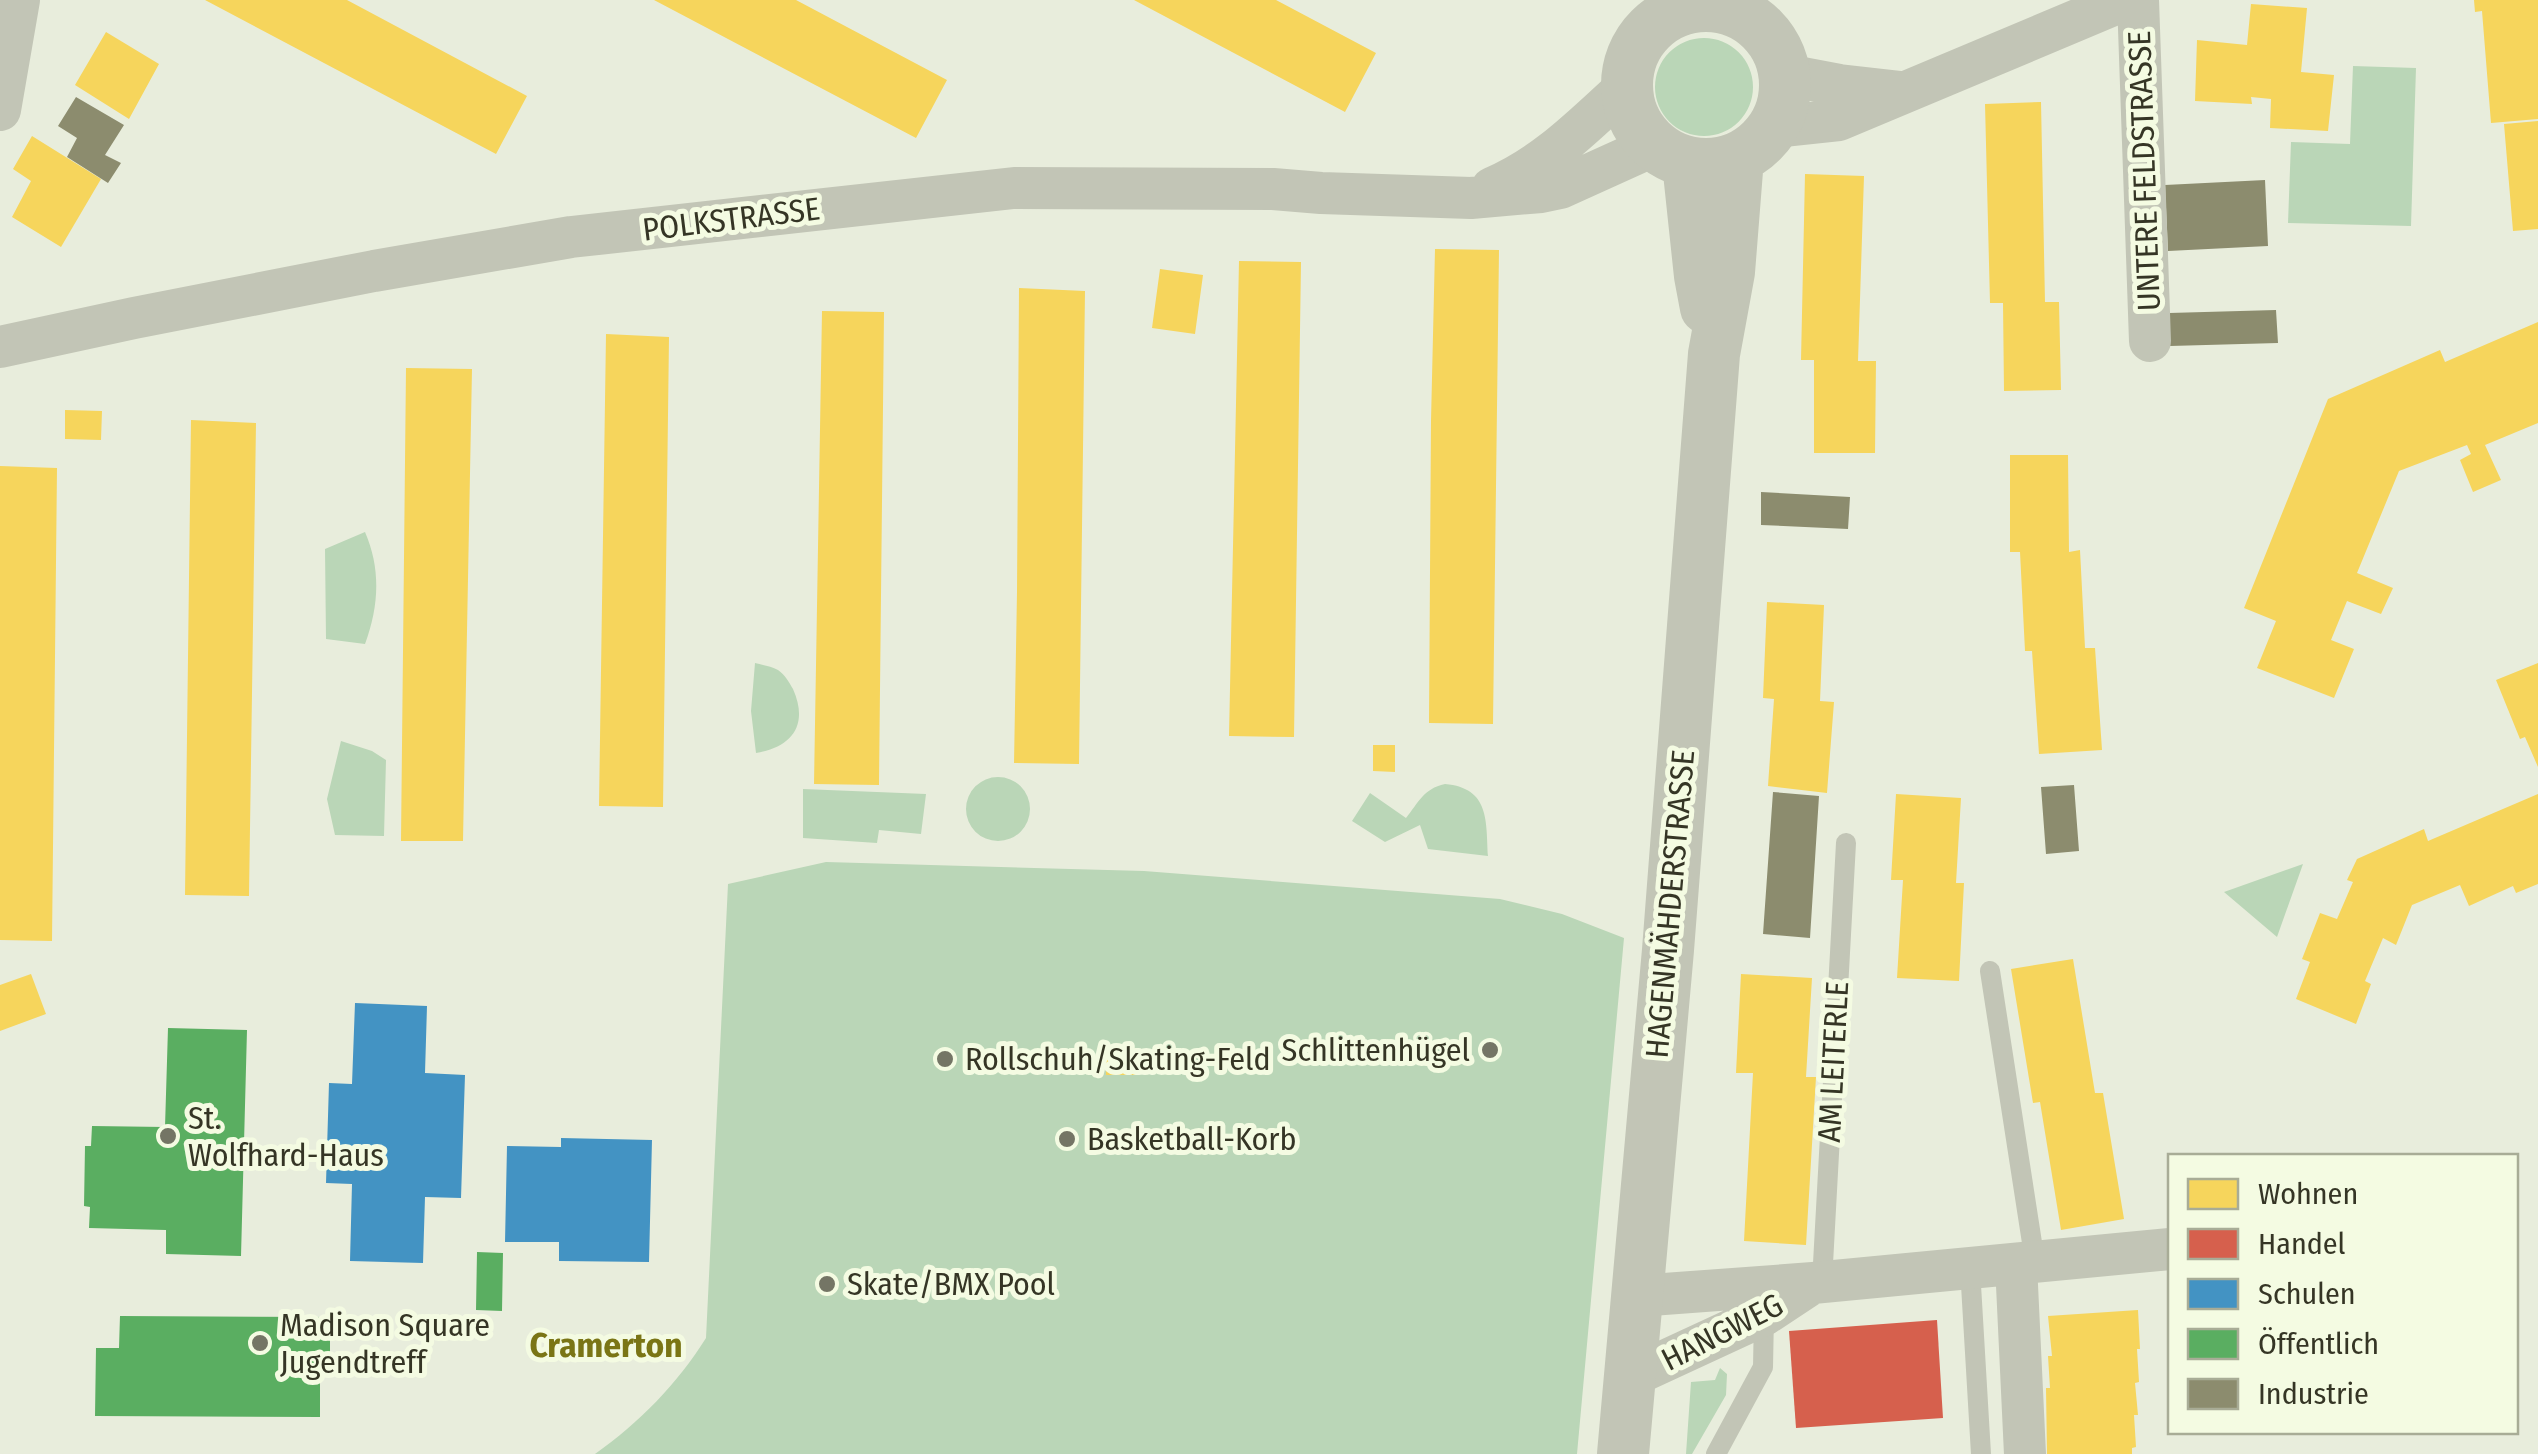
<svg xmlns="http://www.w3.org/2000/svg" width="2538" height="1454" font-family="'Fira Sans Condensed',sans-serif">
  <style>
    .green { fill: #bad6b7 }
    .homes { fill: #f6d55c }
    .shops { fill: #d6604d }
    .schools { fill: #4393c3 }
    .public { fill: #5aae61 }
    .industry { fill: #8c8c6e }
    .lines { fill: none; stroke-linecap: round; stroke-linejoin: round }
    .service { stroke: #c2c5b6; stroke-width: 20 }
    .minor { stroke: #c2c5b6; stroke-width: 42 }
    .tertiary { stroke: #c2c5b6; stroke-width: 52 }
    .poi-dot { fill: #747565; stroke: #f4fbe2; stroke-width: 4 }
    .labels { text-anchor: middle; stroke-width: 10; stroke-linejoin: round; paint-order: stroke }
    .street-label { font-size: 32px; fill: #353525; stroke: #f4fbe2 }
    .poi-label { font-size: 32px; fill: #353525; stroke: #f4fbe2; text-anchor: start }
    .neighbourhood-label { font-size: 35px; font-weight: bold; fill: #7a7515; stroke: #f4fbe2 }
  </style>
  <rect width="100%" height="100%" fill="#e8eddc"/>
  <path class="green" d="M1655 87a49 49 0 1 1 98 0a49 49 0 1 1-98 0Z
    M2353,66L2416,68L2411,226L2288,223L2291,142L2350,144Z
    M365,532C381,569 379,606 365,644L326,639L325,549Z
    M755,663C762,665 771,666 778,670C785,675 789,682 793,689C809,725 792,747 756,753L751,711Z
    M341,741L372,751L386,760L384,836L335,835L327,799Z
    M966 809a32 32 0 1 1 64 0a32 32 0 1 1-64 0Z
    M1445,784C1490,788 1486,821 1488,856L1428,849L1420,825L1385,842L1352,821L1370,793L1406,818C1419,802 1423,789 1445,784Z
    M803,789L926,794L921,834L879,830L877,843L803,838Z
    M826,862L1144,871L1500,899L1562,914L1624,938L1577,1454H595C639,1423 677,1384 706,1338L728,884Z
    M2303,864L2277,937L2224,892Z
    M1720,1368L1727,1374L1726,1395L1692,1454H1686L1691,1382L1715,1380Z"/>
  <path class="homes" d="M205,0H347L527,96L496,154Z
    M654,0H796L947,80L916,138Z
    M1134,0H1276L1376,53L1345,112Z
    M2474,0H2538V119L2491,123L2482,11L2475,12Z
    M2251,4L2307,8L2301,72L2334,75L2328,131L2270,128L2271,99L2251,97L2252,104L2195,101L2197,40L2247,45Z
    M106,32L159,64L129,119L75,85Z
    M2041,102L2045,302H2059L2061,390L2004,391L2003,303H1990L1985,104Z
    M2538,121V229L2513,231L2504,124Z
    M32,136L101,179L61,247L12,217L31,181L13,169Z
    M1805,174L1864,176L1858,361H1876L1875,453H1814V360H1801Z
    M1435,249L1499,250L1493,724L1429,723L1431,421Z
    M1239,261L1301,262L1294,737L1229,736Z
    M1160,269L1203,275L1195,334L1152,328Z
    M1019,288L1085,291L1079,764L1014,763L1017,592Z
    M822,311L884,312L879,785L814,784Z
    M2538,322V423L2485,445L2501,480L2473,492L2460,460L2471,454L2467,445L2399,471L2357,573L2393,588L2381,614L2347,601L2331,640L2354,649L2334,698L2257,668L2276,621L2244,608L2328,399L2440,350L2445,362Z
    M606,334L669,337L663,807L599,806Z
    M406,368L472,369L463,841H401Z
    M65,410L102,411L101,440L65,439Z
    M191,420L256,423L249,896L185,895Z
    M2010,455H2068L2069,552L2080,550L2085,648H2095L2102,750L2039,754L2032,651H2025L2020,552H2010Z
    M0,466L57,468L52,941L0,940Z
    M1767,602L1824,605L1820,701L1834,702L1827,793L1768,786L1774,699L1763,698Z
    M2538,663V767L2525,737L2520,739L2496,680Z
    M1373,745H1395V772L1373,771Z
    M1896,794L1961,798L1956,883H1964L1959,981L1897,978L1903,880H1891Z
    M2538,794V884L2516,893L2513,886L2469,906L2460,885L2412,905L2396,945L2383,938L2365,981L2371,984L2356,1024L2296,999L2310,962L2302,959L2320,913L2337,919L2353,882L2347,880L2357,859L2424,829L2428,841Z
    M2073,959L2095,1093H2103L2124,1219L2061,1230L2040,1102L2033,1103L2011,969Z
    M31,974L46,1014L0,1031V985Z
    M1741,974L1812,978L1806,1077H1816L1806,1245L1744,1241L1753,1073H1736Z
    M1105,1049L1137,1050V1075H1106Z
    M2138,1310L2140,1349H2137L2139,1382L2135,1383L2138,1415H2134L2136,1447L2132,1448V1454H2047L2046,1388H2050L2048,1356H2052L2048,1316Z"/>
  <path class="shops" d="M1937,1320L1943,1418L1796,1428L1789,1331Z"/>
  <path class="schools" d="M355,1003L427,1006L425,1073L465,1075L461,1198L425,1197L423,1263L350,1261L352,1184L326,1183L329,1083L352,1084Z
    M561,1138L652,1140L649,1262L559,1261V1242H505L507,1146L561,1147Z"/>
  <path class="public" d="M168,1028L247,1030L241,1256L166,1254V1230L89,1228L90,1207L84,1206L85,1146H91L92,1126L165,1127Z
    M477,1252L503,1253L502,1311L476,1310Z
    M120,1316L330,1317V1369H320V1417L95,1416L96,1348H119Z"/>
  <path class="industry" d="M76,97L124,125L105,155L121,163L108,183L67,157L77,138L58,126Z
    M2265,180L2268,246L2168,251L2165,185Z
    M2276,310L2278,343L2170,346L2169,313Z
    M1761,492L1850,497L1848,529L1761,525Z
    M2074,785L2079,851L2046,854L2041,787Z
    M1773,792L1819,796L1810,938L1763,934Z"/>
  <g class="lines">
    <path class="service" d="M1990,971L2035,1262
      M1970,1268L1981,1454
      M1822,1282L1846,843
      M1716,1454L1763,1367L1764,1315"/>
    <path class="minor" d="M2138,0L2150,341
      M1786,75L1839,85L1901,92
      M0,110L19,0
      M1774,127L1839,120L2125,0
      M1492,188C1546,165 1583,126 1626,87
      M0,347L134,318L374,271L571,237L1014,188L1273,189L1321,193L1471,198L1541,192L1560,188L1655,145
      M2016,1264L2025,1454
      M1637,1296L1813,1283L2170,1249
      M1630,1377L1764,1315L1808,1286"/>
    <path class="tertiary" d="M1627 85a79 79 0 1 1 158 0a79 79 0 1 1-158 0Z
      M1688,163L1700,276L1706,308
      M1623,1454L1668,950L1714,354L1729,272L1738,158"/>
  </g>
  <g class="poi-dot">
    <circle cx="1490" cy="1050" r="10"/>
    <circle cx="945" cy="1059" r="10"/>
    <circle cx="168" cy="1136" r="10"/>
    <circle cx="1067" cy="1139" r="10"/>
    <circle cx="827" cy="1284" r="10"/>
    <circle cx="260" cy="1343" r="10"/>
  </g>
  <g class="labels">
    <g class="street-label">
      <text transform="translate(2144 171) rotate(-92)" y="11">UNTERE FELDSTRASSE</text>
      <text transform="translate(731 219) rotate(-7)" y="11">POLKSTRASSE</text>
      <text transform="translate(1670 904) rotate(-85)" y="11">HAGENMÄHDERSTRASSE</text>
      <text transform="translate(1833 1062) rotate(-87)" y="11">AM LEITERLE</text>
      <text transform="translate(1722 1332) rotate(-27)" y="11">HANGWEG</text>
    </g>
    <g class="poi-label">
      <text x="1470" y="1061" text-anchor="end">Schlittenhügel</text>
      <text x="965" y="1070">Rollschuh/Skating-Feld</text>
      <text x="188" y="1129">St.<tspan x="188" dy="37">Wolfhard-Haus</tspan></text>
      <text x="1087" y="1150">Basketball-Korb</text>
      <text x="847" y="1295">Skate/BMX Pool</text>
      <text x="280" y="1336">Madison Square<tspan x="280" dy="37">Jugendtreff</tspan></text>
    </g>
    <g class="neighbourhood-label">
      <text x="606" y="1357">Cramerton</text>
    </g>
  </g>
  <rect x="2168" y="1154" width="350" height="280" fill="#f4fbe2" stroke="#a8ac96" stroke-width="2.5"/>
  <rect x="2188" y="1179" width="50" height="30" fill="#f6d55c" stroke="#a8ac96" stroke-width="2.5"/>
  <text x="2258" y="1204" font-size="30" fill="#353525">Wohnen</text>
  <rect x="2188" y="1229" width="50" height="30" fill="#d6604d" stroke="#a8ac96" stroke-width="2.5"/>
  <text x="2258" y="1254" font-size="30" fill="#353525">Handel</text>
  <rect x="2188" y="1279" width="50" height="30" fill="#4393c3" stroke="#a8ac96" stroke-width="2.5"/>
  <text x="2258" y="1304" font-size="30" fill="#353525">Schulen</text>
  <rect x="2188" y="1329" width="50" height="30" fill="#5aae61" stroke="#a8ac96" stroke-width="2.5"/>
  <text x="2258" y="1354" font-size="30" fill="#353525">Öffentlich</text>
  <rect x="2188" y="1379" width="50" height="30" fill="#8c8c6e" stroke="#a8ac96" stroke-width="2.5"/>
  <text x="2258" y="1404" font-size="30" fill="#353525">Industrie</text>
</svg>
